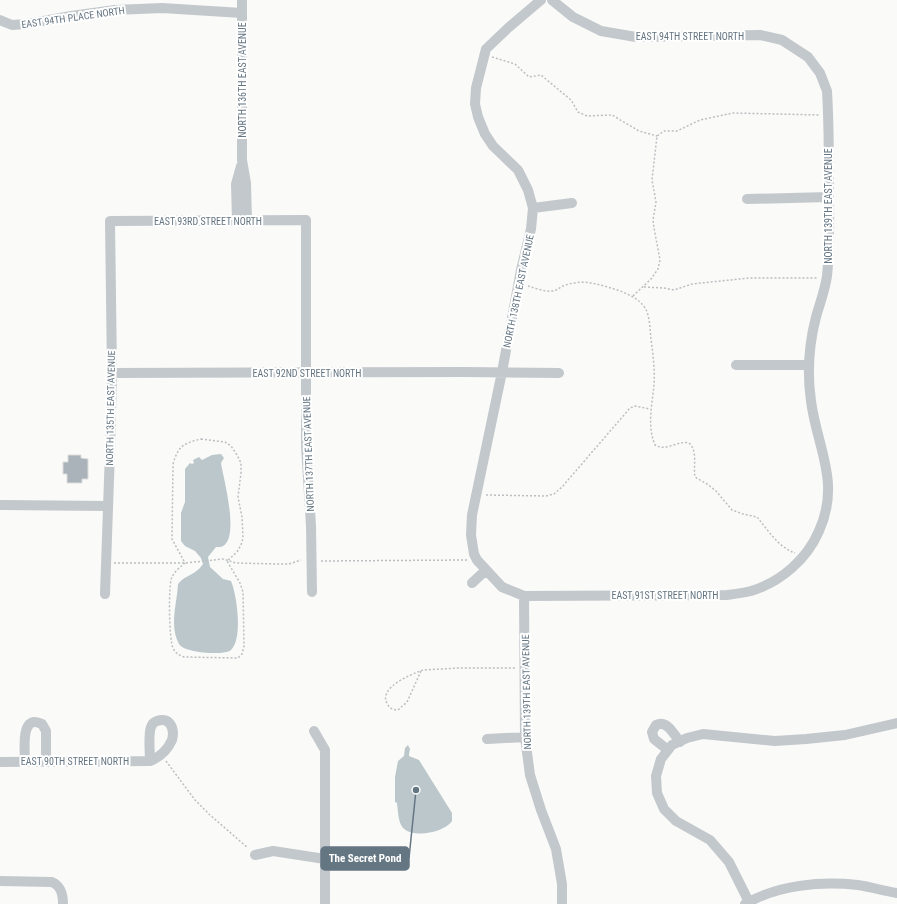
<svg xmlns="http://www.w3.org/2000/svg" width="897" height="904" font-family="'Roboto Condensed',sans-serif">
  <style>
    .water { fill: #bbc7cb }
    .building { fill: #aab3b9; stroke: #dcdcda }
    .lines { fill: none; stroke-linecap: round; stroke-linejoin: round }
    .path { stroke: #bbbfc2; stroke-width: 1.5; stroke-dasharray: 2 2; stroke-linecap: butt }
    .minor { stroke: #c3c8cc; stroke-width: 10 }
    .labels { text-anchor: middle; stroke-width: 4; stroke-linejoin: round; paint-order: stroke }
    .street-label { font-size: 10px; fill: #657683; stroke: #fff }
    .leader { fill: none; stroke: #657683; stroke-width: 1.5 }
    .callout-dot { fill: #657683; stroke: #fff; stroke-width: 1.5 }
    .callout { fill: #657683; stroke: #657683; stroke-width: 1.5 }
    .callout-label { font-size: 11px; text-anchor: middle; font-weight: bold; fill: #fff }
  </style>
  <rect width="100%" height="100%" fill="#fafaf8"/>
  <path class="water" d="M221,454L224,458L221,463C223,477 244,551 216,547L208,557L210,567L223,579L231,581C237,595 243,639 231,650C224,656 184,653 179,644C169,626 177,604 178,584C186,574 195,576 203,564L201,558L195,551L185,546L181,541V513L185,502V469L190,463L192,464L194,463L193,460L199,457L202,460L212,455Z
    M408,745L410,749L409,754V756L419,760L452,813V821C445,832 414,839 403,828C398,822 398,811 397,803L395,802V777L398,761L404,756L405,748Z"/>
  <path class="building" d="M68,455H81V458L88,459V479H82V483H67V474H63V462H68Z"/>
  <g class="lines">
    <path class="path" d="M492,57L515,64L529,77L541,75L571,100L578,112L587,116L612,115L639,131L657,136
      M528,286C535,288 544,292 552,291C556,291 559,288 563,286C573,282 585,281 596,284C612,288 641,295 647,312C650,320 650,330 651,339C653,354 655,370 654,385C652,405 647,426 655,445C666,452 678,440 689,443C698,451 693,466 695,477L707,484L716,491L732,510L743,514L757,517C768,530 778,547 795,553
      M644,287L664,288L674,290L692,284L749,278H817
      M633,296L651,279L658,269L660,260L654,228L653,220L656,202L652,180L657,136L664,131H677L700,120L733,113L820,115
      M201,439L225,442L231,446L237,455L241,463V473L238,497L242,517L243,538L241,545L237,552L227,561L240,583L243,592L244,646L242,654L238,658L184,657C179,655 175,653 173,648C169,640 168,584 172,577C175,571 180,567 185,563L172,539L173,464C178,446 184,443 201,439Z
      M486,495L546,496L554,494L562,487L630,408L635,406L650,409
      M321,561L467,560
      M114,563H185L223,559L236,563L278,564H289L301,560
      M421,671L407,702L398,710C394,710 390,709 388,705C376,688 412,674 423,670L459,668H515
      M166,761L195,800L210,815L248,848"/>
    <path class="minor" d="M242,0V160L246,183L247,221
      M541,0L508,28L486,49L476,88L475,104L478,117L485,134L493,146L518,170L528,190L533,208L531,229L521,270L502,372L472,515L471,535L474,554L477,560L502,587L524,596L727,595C735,594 743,593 751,591C781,582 807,559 819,531C841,482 817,448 811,401C807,373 809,344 816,317C820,303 825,290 827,276C830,247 829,219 829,191C829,158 829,124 827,91L820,73L808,57L782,40L760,35L636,37L601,31L573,17L552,0
      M0,20L12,25L27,24L71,16L115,10L162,8L242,13
      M747,199L829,197
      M533,208L572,203
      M237,221L236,184L241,166
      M736,365H808
      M112,373L465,372L559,373
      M0,505L107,506
      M472,583L486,570
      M105,594L110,451L112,373L110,221L306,220V446L311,526L312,592
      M524,596L525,737L530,775L541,810L556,849L562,884V904
      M314,731L325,750V904
      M487,739L525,737
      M668,750L654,739L652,732L656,725C667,720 673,733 680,742
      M25,761C25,750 20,713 42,724L46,731V761
      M0,762L150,761C160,757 168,749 172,740C175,729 170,716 157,721C154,722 152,724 151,727C148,735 150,752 150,761
      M255,855L273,851L325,859
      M0,881L52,882C61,886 63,894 63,904
      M749,902L729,862L710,840L676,821L664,809L657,793L656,776L661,759L672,745L687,738L703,734L775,741L806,739L845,735L897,723
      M745,904C778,885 820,881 858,885C871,887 884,891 897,893"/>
  </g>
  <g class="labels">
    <g class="street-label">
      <text transform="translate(73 17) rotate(-8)" y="4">EAST 94TH PLACE NORTH</text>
      <text x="690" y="40">EAST 94TH STREET NORTH</text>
      <text transform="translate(242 80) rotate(-90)" y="4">NORTH 136TH EAST AVENUE</text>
      <text transform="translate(828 206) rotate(-90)" y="4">NORTH 139TH EAST AVENUE</text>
      <text x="208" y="225">EAST 93RD STREET NORTH</text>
      <text transform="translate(518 291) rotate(-78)" y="4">NORTH 138TH EAST AVENUE</text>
      <text x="307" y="377">EAST 92ND STREET NORTH</text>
      <text transform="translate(110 408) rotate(-89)" y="4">NORTH 135TH EAST AVENUE</text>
      <text transform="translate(308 454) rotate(-92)" y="4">NORTH 137TH EAST AVENUE</text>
      <text x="665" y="599">EAST 91ST STREET NORTH</text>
      <text transform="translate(526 692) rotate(-91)" y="4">NORTH 139TH EAST AVENUE</text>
      <text x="75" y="765">EAST 90TH STREET NORTH</text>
    </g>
  </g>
  <path class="leader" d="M416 790L409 858"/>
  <circle class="callout-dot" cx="416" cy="790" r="4"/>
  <rect class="callout" x="321" y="847" width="88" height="23" rx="4"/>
  <g class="callout-label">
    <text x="365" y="862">The Secret Pond</text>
  </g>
</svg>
